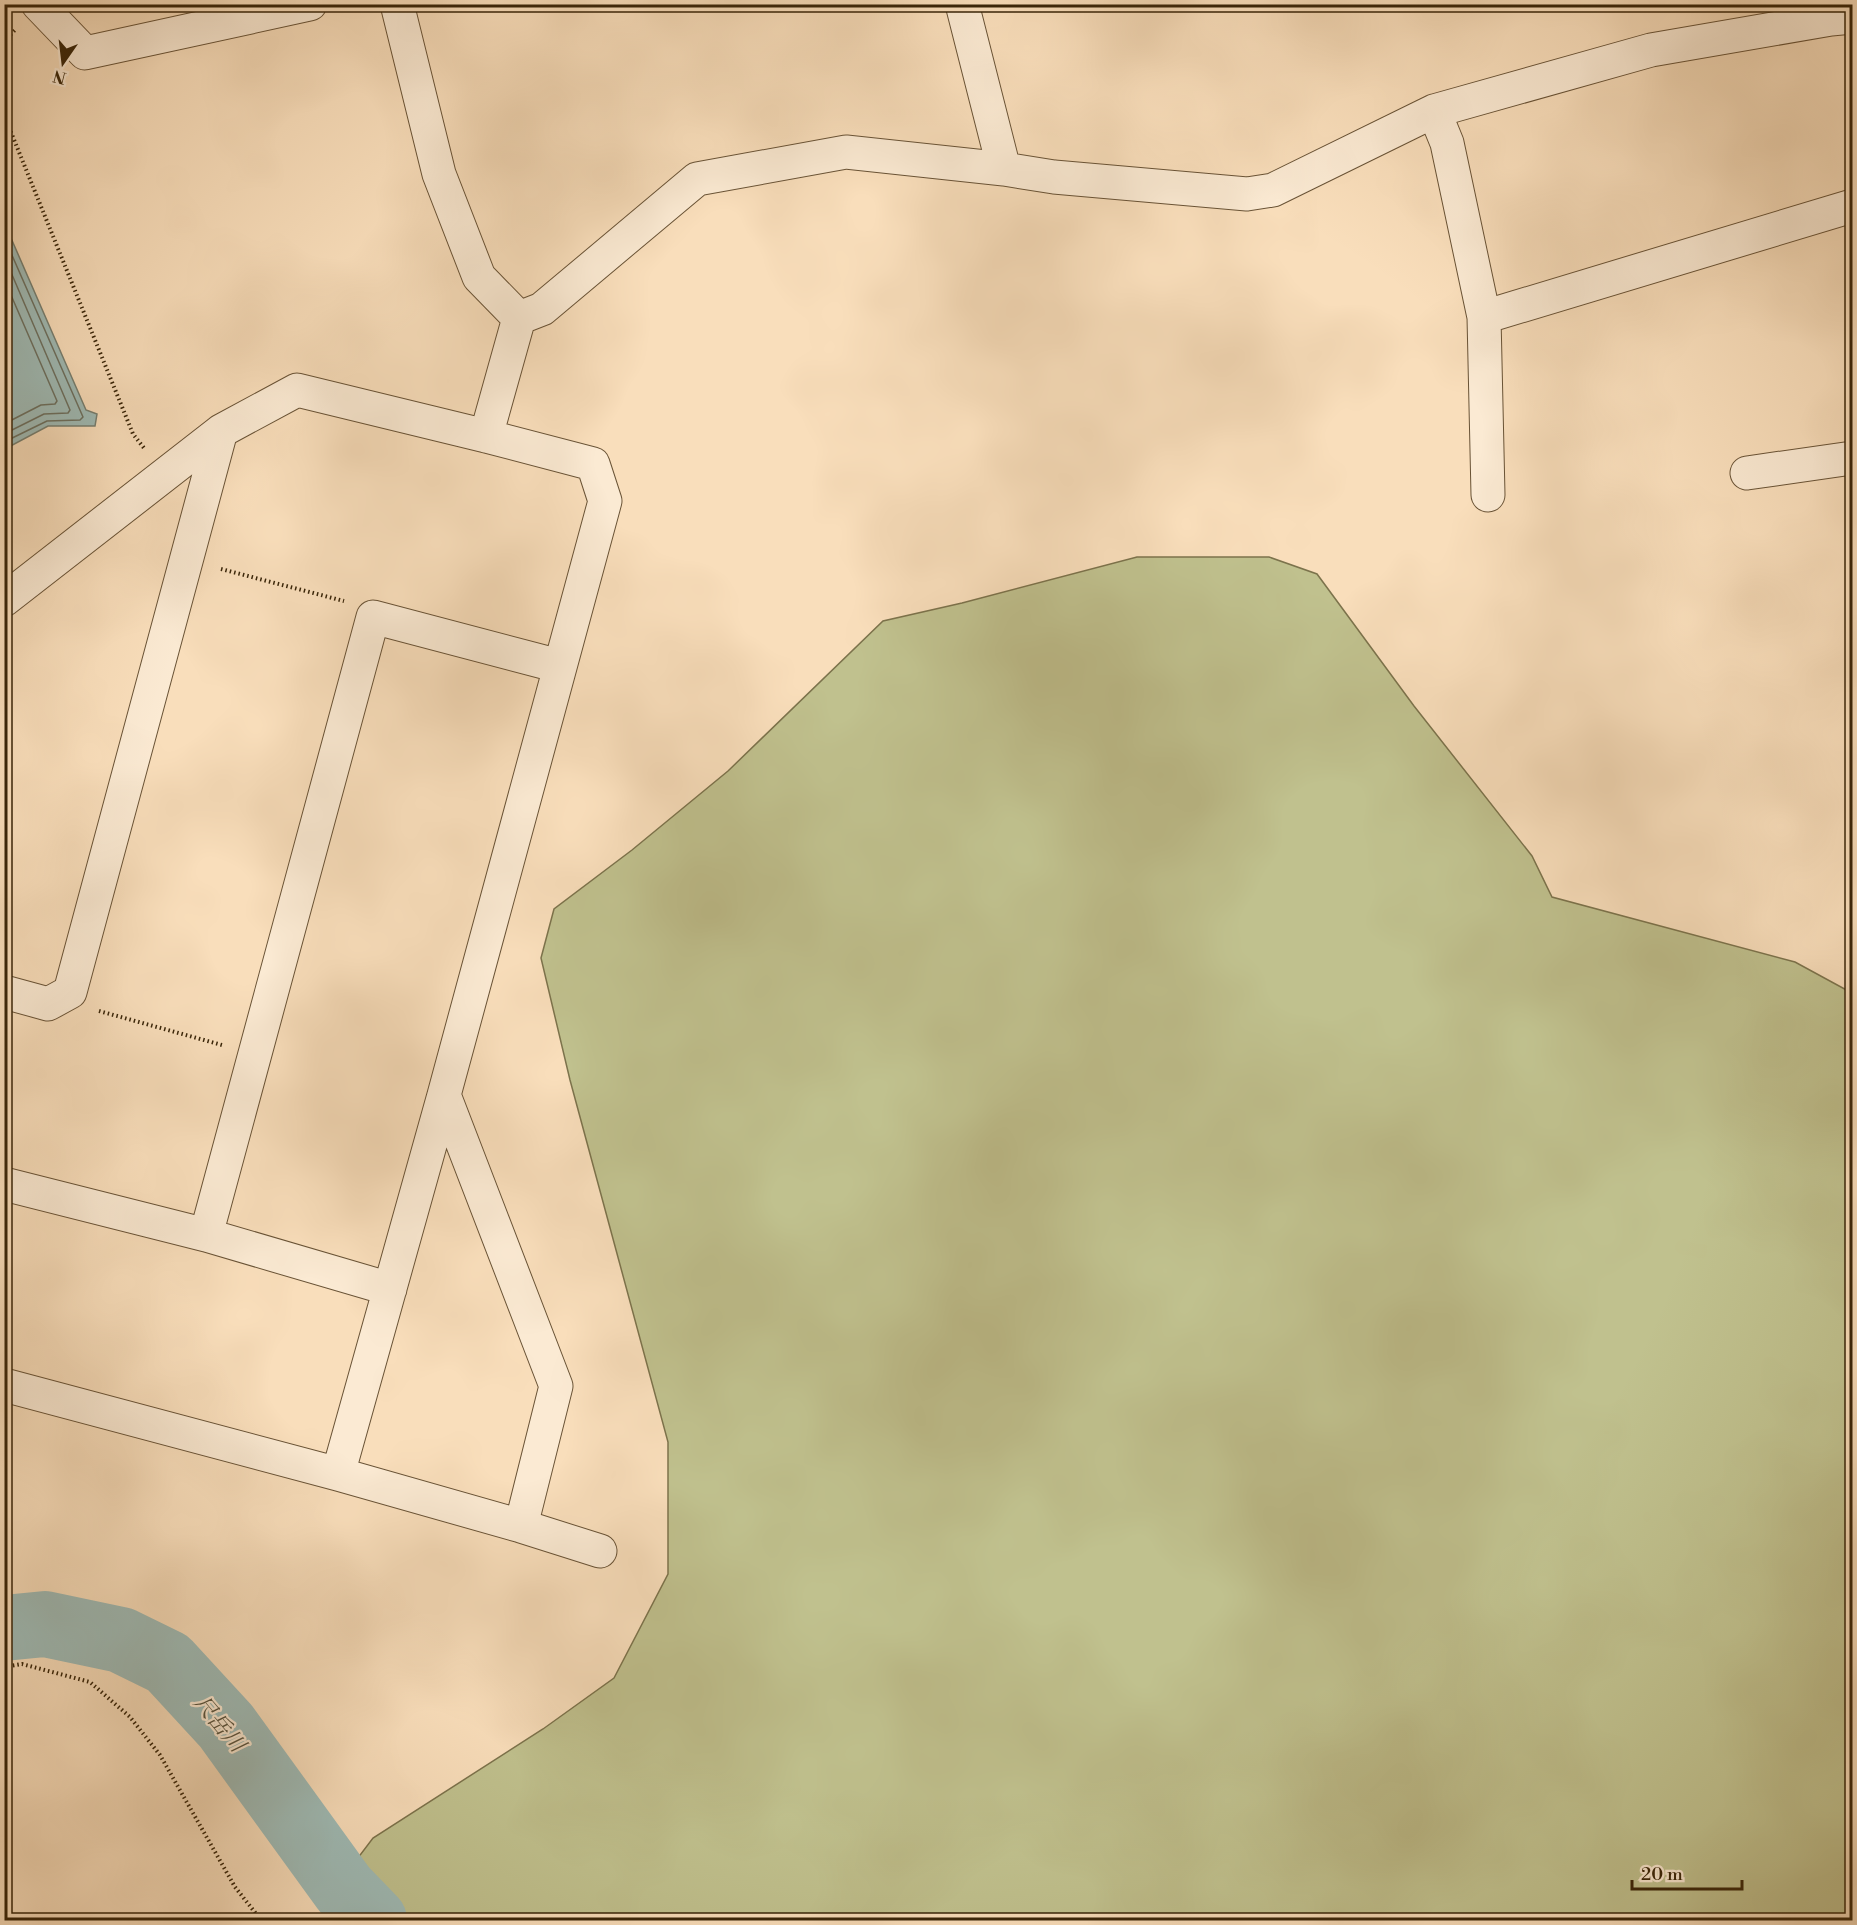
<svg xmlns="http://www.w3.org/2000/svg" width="1857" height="1925" font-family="'Libre Bodoni','Noto Serif JP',serif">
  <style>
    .green { fill: #c0c18e; stroke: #7c734c; stroke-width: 1.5 }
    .water { fill: #9fbbb6; stroke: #767f71; stroke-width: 1.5 }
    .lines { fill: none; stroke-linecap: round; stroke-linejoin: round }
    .shore { stroke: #6c7060; stroke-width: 1.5 }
    .river { stroke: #9fbbb6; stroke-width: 66 }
    .street-casing { stroke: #695336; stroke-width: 35 }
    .path { stroke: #392509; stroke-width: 4; stroke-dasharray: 1.5 3; stroke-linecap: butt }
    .street { stroke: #fbead3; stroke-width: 33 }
    .labels { text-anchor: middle; stroke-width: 4.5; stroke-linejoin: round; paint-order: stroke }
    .water-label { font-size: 22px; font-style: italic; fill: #58523d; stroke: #fbead3 }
  </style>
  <rect width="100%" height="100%" fill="#f9debb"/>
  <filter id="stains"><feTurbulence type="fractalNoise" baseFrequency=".00333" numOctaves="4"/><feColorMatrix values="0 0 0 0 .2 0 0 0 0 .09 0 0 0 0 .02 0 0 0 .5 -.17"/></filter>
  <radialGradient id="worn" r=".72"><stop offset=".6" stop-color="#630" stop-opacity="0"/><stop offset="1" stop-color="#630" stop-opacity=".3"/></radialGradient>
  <path class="green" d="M1137,557H1269L1317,574L1414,706L1532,856L1552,897L1795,962L1852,993V1920H326V1900L373,1838L543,1729L614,1678L668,1574V1442L570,1080L541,958L554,909L632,850L728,771L883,621L962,603Z"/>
  <path class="water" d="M4,222L86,410L97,414L95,426H48L5,449Z"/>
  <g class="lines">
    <path class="shore" d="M4,237L83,417L80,420L47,421L4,442
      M4,256L70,410L68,413L44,414L4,434
      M4,279L57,401L55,404L41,405L4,424"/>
    <path class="river" d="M4,1628L45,1624L121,1640L168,1663L226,1726L344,1889L374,1920"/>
    <defs>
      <path id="street" d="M38,4L85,53L310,4
        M397,4L439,174L479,277L519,318
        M962,4L1004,169
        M1434,111L1447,143L1484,317L1488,495
        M1484,317L1852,206
        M519,318L542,309L697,179L846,152L1004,169L1054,177L1247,194L1273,190L1434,111L1651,50L1831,19L1852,17
        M486,436L519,318
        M1747,473L1852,458
        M4,600L221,431L297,390L486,436L593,464L605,501L444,1095L338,1474
        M4,992L48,1004L70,992L221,431
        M4,1184L206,1235L373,617L559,666
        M206,1235L390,1289
        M4,1385L338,1474L521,1526L556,1386L444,1095
        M521,1526L600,1551"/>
    </defs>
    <use href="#street" class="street-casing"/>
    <path class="path" d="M4,41L15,30
      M4,115L133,434L144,448
      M221,569L344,601
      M99,1011L222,1045
      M4,1667L22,1664L90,1682L130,1717L160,1755L235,1887L261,1920"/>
    <use href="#street" class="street"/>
  </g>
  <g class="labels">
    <g class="water-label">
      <text transform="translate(220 1723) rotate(50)" y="8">尺岳川</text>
    </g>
  </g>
  <rect width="1857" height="1925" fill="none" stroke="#f9debb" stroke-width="24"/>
  <rect x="6" y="6" width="1845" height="1913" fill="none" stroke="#392509" stroke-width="3"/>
  <rect x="12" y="12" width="1833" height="1901" fill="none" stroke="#392509" stroke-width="1.5"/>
  <g transform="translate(63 63) rotate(194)" stroke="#fbead3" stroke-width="4.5" paint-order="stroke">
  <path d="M0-4.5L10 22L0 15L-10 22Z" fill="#392509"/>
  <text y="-9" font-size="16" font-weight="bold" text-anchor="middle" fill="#392509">N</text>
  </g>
  <path d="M1632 1880v9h110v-9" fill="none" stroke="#392509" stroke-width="3"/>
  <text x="1641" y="1880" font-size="18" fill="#392509" stroke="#fbead3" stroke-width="4.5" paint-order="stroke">20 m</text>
  <rect width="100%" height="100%" filter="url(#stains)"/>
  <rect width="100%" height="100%" fill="url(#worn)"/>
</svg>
